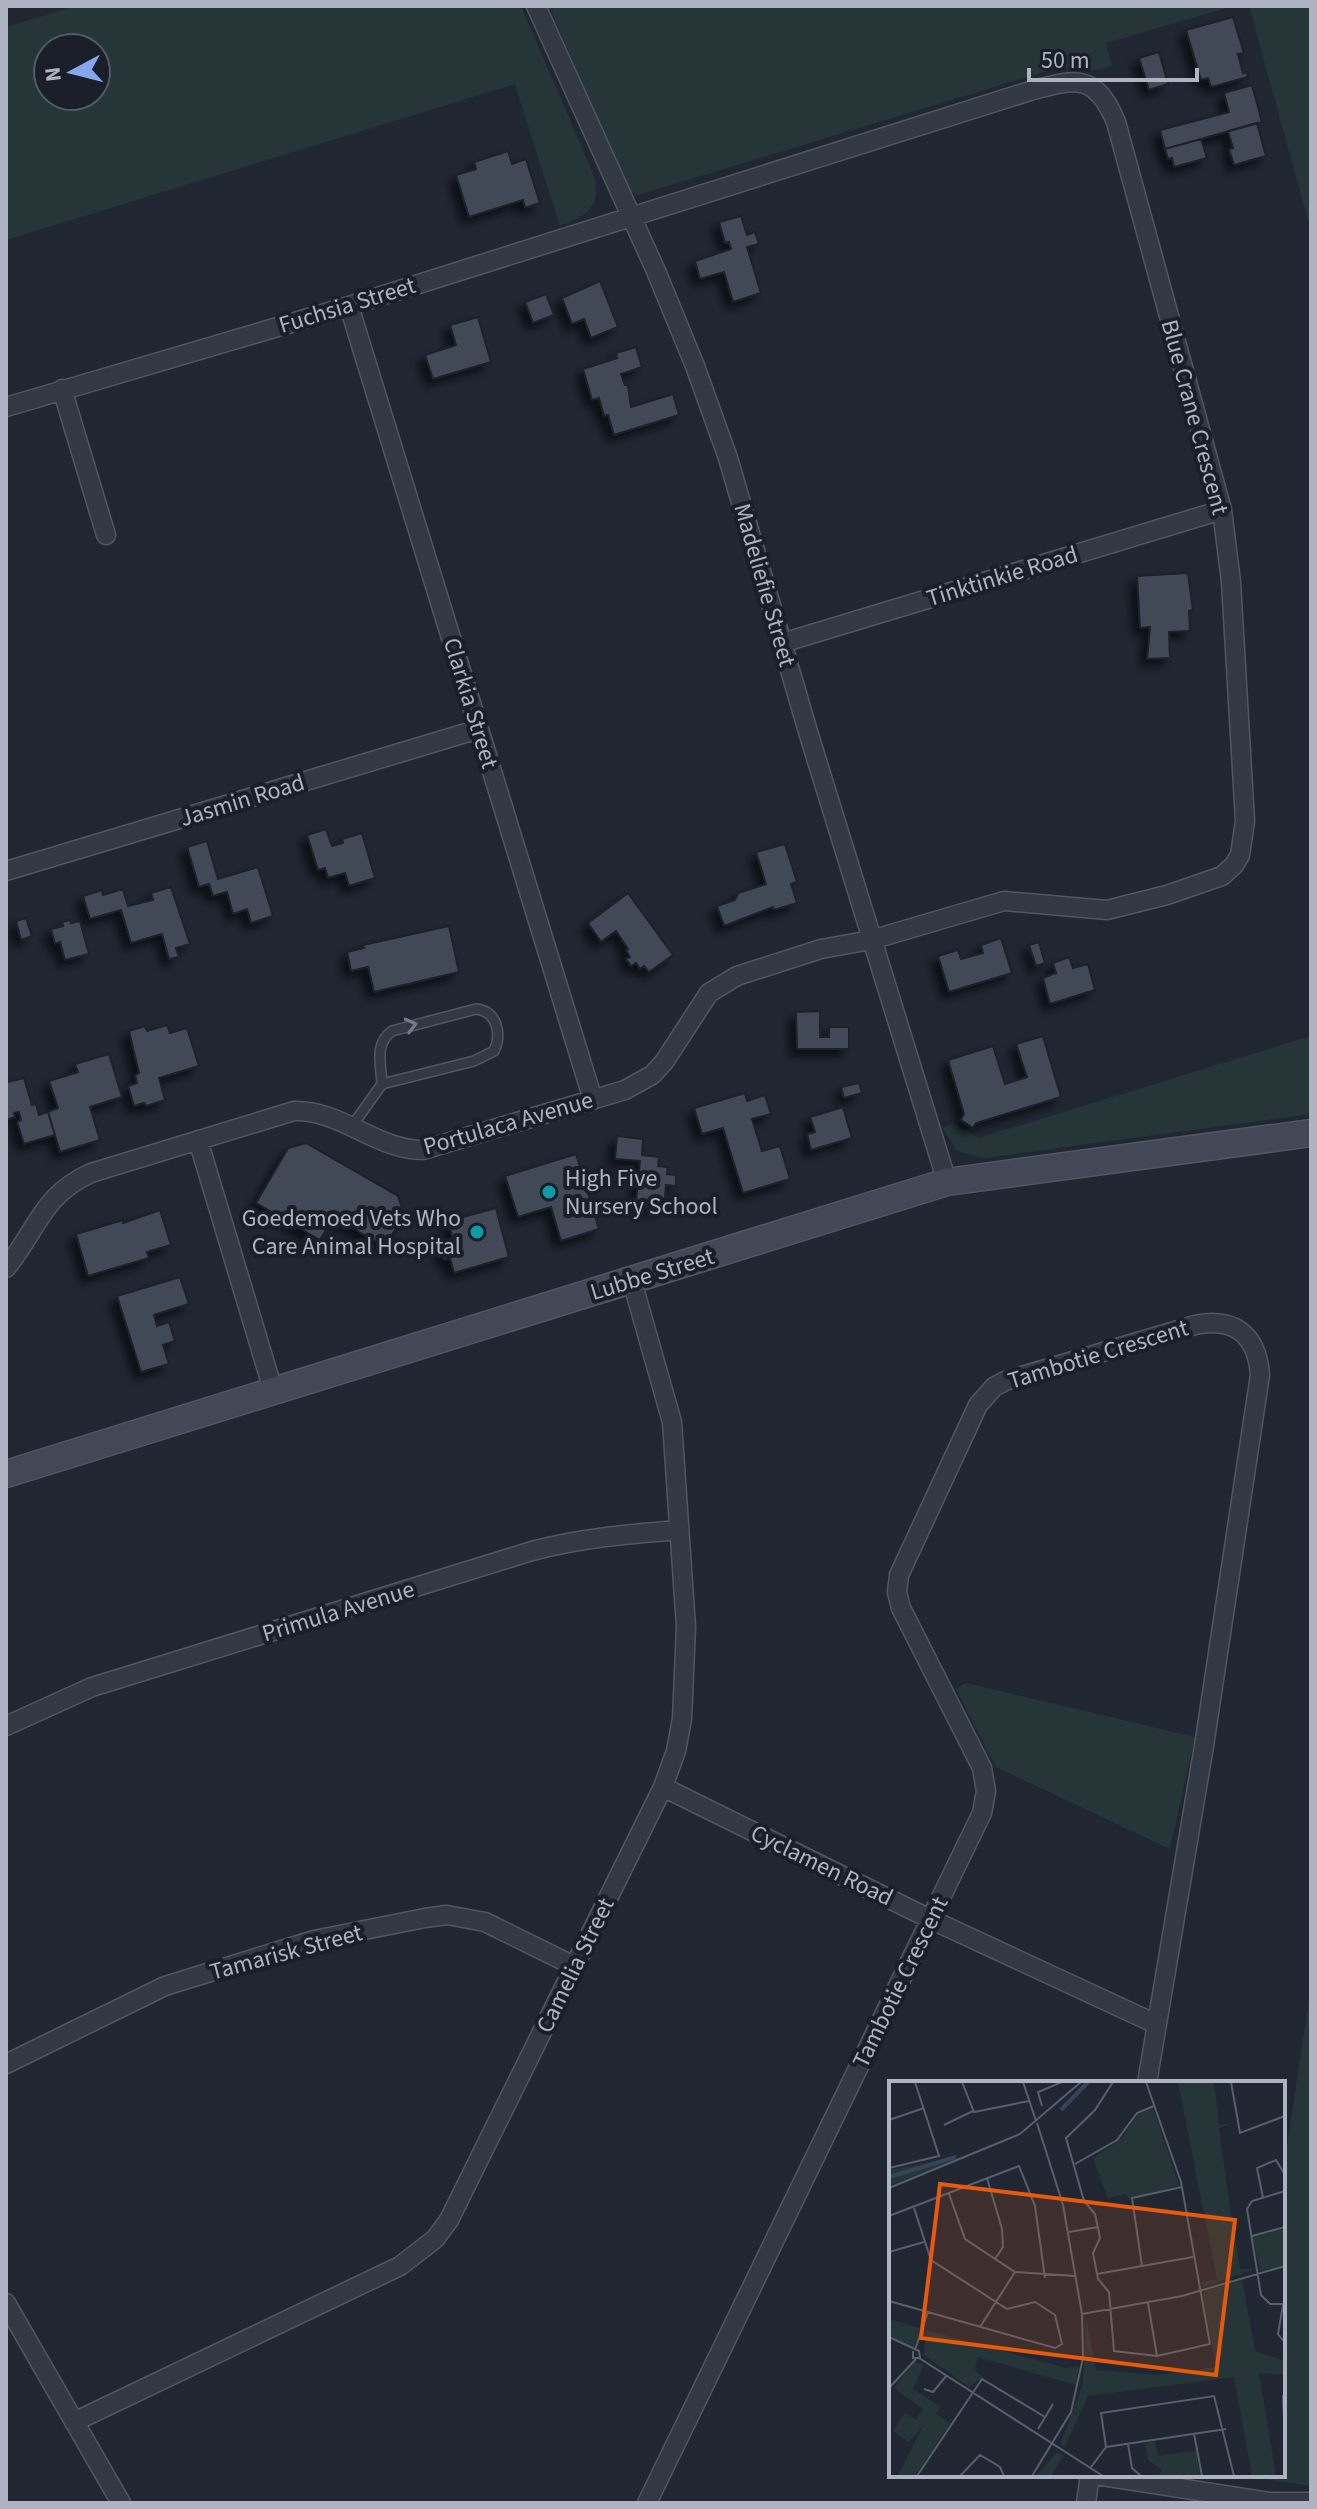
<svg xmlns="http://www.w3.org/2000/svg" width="1317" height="2509" font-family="'Source Sans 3',sans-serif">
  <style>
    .green { fill: #263638; fill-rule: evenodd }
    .building { fill: #424957; stroke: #1b202a; stroke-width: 2; filter: url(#shadow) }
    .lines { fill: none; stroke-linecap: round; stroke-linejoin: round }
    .lane-casing { stroke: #515662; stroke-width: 12 }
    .street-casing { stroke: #515662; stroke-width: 21 }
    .secondary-casing { stroke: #515662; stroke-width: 29 }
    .lane { stroke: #333944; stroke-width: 9 }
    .street { stroke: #333944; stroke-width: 18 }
    .secondary { stroke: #424856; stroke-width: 26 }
    .oneway { stroke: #767c89 }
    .culture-dot { fill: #0f9aa8; stroke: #191e28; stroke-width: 3 }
    .labels { text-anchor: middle; stroke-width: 8; stroke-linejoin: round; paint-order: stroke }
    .street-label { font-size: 24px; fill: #adb3c1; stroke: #191e28 }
    .poi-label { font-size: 24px; fill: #adb3c1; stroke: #191e28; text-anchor: start }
    .inset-river { fill: none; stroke: #37435b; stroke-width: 4 }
    .inset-road { fill: none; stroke: #585f6c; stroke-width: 2 }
    .view { fill: #e8590c; fill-opacity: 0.15; stroke: #e8590c; stroke-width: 4 }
    .inset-edge { fill: none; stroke: #adb3c1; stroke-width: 4 }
  </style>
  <defs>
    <filter id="shadow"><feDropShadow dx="-7" dy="7" stdDeviation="4" flood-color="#0009"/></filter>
  </defs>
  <rect width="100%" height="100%" fill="#202733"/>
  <path class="green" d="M76,6H521L593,174C603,207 587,215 560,226L515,84L6,240V27ZM96,48V96H48V48Z
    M549,6H1233L1106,43L1112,66L1090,71L1081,68L1060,67L638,195L628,190Z
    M1249,6H1311V231Z
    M1311,1036V1114L985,1158L957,1151L943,1128L953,1123L979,1138Z
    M966,1683L1195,1737L1170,1849L996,1767L956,1689Z
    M1311,1986V2486L1238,2475H1283V2173Z"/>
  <path class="building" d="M1233,17L1244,53L1238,54L1243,73L1247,72L1248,77L1211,87L1208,78L1201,80L1186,30Z
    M1159,52L1168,84L1149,90L1139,58Z
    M1252,85L1262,122L1165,149L1160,130L1229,112L1224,93Z
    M1257,123L1266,156L1234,165L1229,149L1233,148L1228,131Z
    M1201,139L1207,158L1174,167L1172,158L1168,159L1165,149Z
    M508,151L512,164L526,159L540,203L525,208L523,200L469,217L456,175L476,169L474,162Z
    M741,216L747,235L755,232L759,244L747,247L761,293L733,302L724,272L700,279L695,261L731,249L729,242L725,243L719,222Z
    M600,281L618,327L591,338L584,319L572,324L562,298Z
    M546,294L554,315L533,323L525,302Z
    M478,317L491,362L433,379L425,355L456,345L450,325Z
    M636,347L642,367L621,374L625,385H628L631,407L673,394L679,415L614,435L608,415L604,416L599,398L592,400L583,369L617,358L616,353Z
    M1188,573L1193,610L1189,611L1190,631L1169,632L1170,658L1147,659L1150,627L1140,628L1137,576Z
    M326,829L332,846L343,843L342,839L362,833L375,878L349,886L345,873L328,878L325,868L318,870L307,835Z
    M207,841L218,879L258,867L273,916L251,923L247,909L233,914L227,892L213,896L209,884L199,887L187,847Z
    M785,844L797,882L791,884L797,903L774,910L773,907L724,926L717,906L735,900L738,893L766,884L756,852Z
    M171,887L190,944L176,948L179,957L169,959L162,934L131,943L121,910L90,919L83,896L102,890L103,895L123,889L128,906L153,900L151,893Z
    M628,893L673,955L649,972L644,966L640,969L636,963L631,966L626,959L630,957L626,950L628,949L616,931L601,942L588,923Z
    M26,918L32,936L21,940L16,921Z
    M70,920L71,923L80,921L89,954L65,960L60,942L55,944L51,929L63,926L62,922Z
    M449,926L459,972L374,992L368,967L351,971L347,952L364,948L363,945Z
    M1001,938L1012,973L949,992L938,956L958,950L961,959L983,953L981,945Z
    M1039,942L1045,963L1036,966L1029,945Z
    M1069,957L1073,968L1088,964L1095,990L1050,1004L1043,978L1056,973L1053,963Z
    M820,1011V1037H829V1027H849V1049H797L796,1012Z
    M167,1025L170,1033L187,1028L199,1066L159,1078L165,1100L146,1106L144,1103L134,1106L128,1086L137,1083L135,1075L139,1073L129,1031L145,1026L147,1031Z
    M1043,1036L1061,1097L976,1123L973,1128L961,1120L964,1114L948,1060L993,1046L1005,1084L1027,1077L1016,1044Z
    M109,1054L122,1097L90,1107L100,1140L60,1152L48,1112L58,1108L49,1081L78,1072L75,1064Z
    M24,1078L32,1105L36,1104L39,1115L48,1112L55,1135L24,1144L17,1122L21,1120L19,1112L14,1113L15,1117L6,1120V1080L8,1082Z
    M859,1083L862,1093L844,1098L841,1087Z
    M745,1093L747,1101L765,1095L771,1114L752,1119L762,1151L780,1146L790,1179L743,1193L723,1128L702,1134L694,1108Z
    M843,1107L852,1138L811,1150L807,1134L815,1132L810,1117Z
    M617,1136L643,1139L642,1155L659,1157L658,1166L668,1167L667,1174L676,1175V1186L666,1185L664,1209L647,1208V1202L636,1201L640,1161L615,1159Z
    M306,1143L398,1196L404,1214L385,1247L333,1217L320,1240L256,1203L288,1148Z
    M576,1154L599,1229L561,1241L551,1207L518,1217L505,1176Z
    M496,1208L509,1257L454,1273L450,1258L444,1260L441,1247L454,1243L448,1221Z
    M160,1210L171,1245L147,1252L149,1258L88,1276L76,1234L123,1220V1223Z
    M180,1277L189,1304L154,1315L157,1326L169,1322L175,1341L163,1345L169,1364L141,1372L117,1296Z"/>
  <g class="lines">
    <defs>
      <path id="lane" d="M352,1126L382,1084L474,1061L494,1051C502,1034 497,1011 476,1009L392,1031C374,1044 381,1064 382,1084"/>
      <path id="street" d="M536,6L656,271L695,366L728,458L809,735L947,1182
        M349,306L593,1100
        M62,389L106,535
        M6,407L349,306L1030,91C1075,79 1095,72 1116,122L1222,510L1231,582L1245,821L1240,855L1234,865L1222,876L1167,895L1107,910L1004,901L871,940L821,949L737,976L709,993L664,1062L652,1075L625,1090L423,1150C376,1150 342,1110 294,1111L91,1173C41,1196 38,1229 6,1268
        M782,643L1222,510
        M6,871L479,729
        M198,1140L273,1390
        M6,1726L92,1687L532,1551C581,1538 629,1534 679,1530
        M663,1787L930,1919L1156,2024
        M6,2064L165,1986L314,1940L425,1918L447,1915L485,1922L574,1966
        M6,2303L121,2503
        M74,2422L400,2266L435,2239L449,2220L663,1787L676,1751L682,1719L686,1627L672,1422L632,1281
        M1096,2475L1276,2503
        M1274,2502H1311
        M647,2503L982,1813L986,1791L982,1768L901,1608L897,1592L899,1575L978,1405L994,1387L1005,1381L1195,1325C1235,1317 1257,1335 1260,1375L1204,1746L1147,2083
        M1086,2503L1090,2475"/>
      <path id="secondary" d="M6,1474L947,1182L1311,1133"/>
    </defs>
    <use href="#lane" class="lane-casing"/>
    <use href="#street" class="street-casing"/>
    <use href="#secondary" class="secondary-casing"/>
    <use href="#lane" class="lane"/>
    <use href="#street" class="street"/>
    <use href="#secondary" class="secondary"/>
  </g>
  <defs><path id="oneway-chevron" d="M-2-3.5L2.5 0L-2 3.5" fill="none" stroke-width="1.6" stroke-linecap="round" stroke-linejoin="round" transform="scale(2)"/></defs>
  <use class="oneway" href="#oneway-chevron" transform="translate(411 1025) rotate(-15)"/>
  <g class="culture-dot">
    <circle cx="549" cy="1192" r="8"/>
    <circle cx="477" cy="1232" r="8"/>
  </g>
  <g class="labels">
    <g class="street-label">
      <text transform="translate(347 305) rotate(-17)" y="8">Fuchsia Street</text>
      <text transform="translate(1195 417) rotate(75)" y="8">Blue Crane Crescent</text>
      <text transform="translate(1002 576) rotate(-17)" y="8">Tinktinkie Road</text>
      <text transform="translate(765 585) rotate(74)" y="8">Madeliefie Street</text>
      <text transform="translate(471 703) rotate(73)" y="8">Clarkia Street</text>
      <text transform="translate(242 800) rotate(-17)" y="8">Jasmin Road</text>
      <text transform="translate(508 1123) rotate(-16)" y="8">Portulaca Avenue</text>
      <text transform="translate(652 1274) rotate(-17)" y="8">Lubbe Street</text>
      <text transform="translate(1098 1354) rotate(-17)" y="8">Tambotie Crescent</text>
      <text transform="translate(338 1611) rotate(-17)" y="8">Primula Avenue</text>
      <text transform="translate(822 1865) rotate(26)" y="8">Cyclamen Road</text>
      <text transform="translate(286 1952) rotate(-15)" y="8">Tamarisk Street</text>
      <text transform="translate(575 1965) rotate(-64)" y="8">Camelia Street</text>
      <text transform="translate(900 1982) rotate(-64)" y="8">Tambotie Crescent</text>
    </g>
    <g class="poi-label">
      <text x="565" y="1186">High Five<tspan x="565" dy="28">Nursery School</tspan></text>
      <text x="461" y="1226" text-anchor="end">Goedemoed Vets Who<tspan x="461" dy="28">Care Animal Hospital</tspan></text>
    </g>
  </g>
  <g transform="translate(889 2081)">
    <rect width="396" height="396" fill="#202733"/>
    <path d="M289,1H325L330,44L345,42L330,47L341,128L351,188H366L315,206L311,201L328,198ZM264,27L290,104L241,119L237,113L219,117L204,77L232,58L248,34ZM62,77L63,81L0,104V89ZM396,148V184L371,190L364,156ZM353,199L366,270L396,280V294L370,292L387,395H363L345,296L199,315L176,366L171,364L194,303L197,235L207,289L270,294L327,286L313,211ZM0,238L33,248L25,267L0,254ZM37,249L177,287L190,285L187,304L88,276L86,290L94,296L80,306L35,274ZM26,281L35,284L24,308L51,326L47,333L61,342L26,395H9L35,343L20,361L4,350L16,332L27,339L34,328L5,307ZM266,360L269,375L307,370L311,395H269L273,389L259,379L256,362ZM168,371L175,374L162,395H147Z" fill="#263638"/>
    <path class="inset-river" d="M172,29L199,1M0,96L67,76"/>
    <path class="inset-road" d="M73,1L85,31L140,20M134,1L147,40M224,1L206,29L177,57L195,120L206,133L211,157L204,172L209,198L220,211L225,270L268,275L321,263L292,101L257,1M342,1L351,52L396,35M153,25L149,11L173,1M0,39L35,27M55,44L84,30M186,83L228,59L248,32L265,25M0,87L50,75L26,1M98,97L113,148L114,166L106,178M0,107L131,53L192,1M396,110L363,120L358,128L372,214L381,223H396M60,113L76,158L126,191L186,195M374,117L368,87L387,79L396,94M0,135L130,85L146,125L156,197M180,151L209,146M363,155L396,146M0,171L35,161M253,185L243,117L293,106M208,193L304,176M0,220L166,267L173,263L166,234L146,221L118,228L42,179L25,127M259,222L268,275M394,224L389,253L396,262M193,233L293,215L396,185M91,246L126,191M0,256L30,270L31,277H24V270M26,269L39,231M30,277L214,395M0,307L27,278M35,308L44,311L58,294M394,314L396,359M149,348L164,323M305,353L313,395M239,363L243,387L252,395M217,366L337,348M202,386L217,366L212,332L325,315L345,395M28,395L93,298L156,336M71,395L91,374L111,386L115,395M143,395L182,331L194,277L193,233L174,124L148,42"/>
    <path class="view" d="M51,103L346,139L327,294L32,257Z"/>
    <rect width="396" height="396" class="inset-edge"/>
  </g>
  <rect width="1317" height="2509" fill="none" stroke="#adb3c1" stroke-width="16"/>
  <g transform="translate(72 72) rotate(263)"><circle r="38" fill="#191e28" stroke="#545a65" stroke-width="2"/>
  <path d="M0-6L14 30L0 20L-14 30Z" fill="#86a6ed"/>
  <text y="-12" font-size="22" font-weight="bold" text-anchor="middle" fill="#adb3c1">N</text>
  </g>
  <path d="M1029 68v12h168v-12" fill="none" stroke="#adb3c1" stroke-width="4"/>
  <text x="1041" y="68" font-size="24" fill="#adb3c1" stroke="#191e28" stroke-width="6" paint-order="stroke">50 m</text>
</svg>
